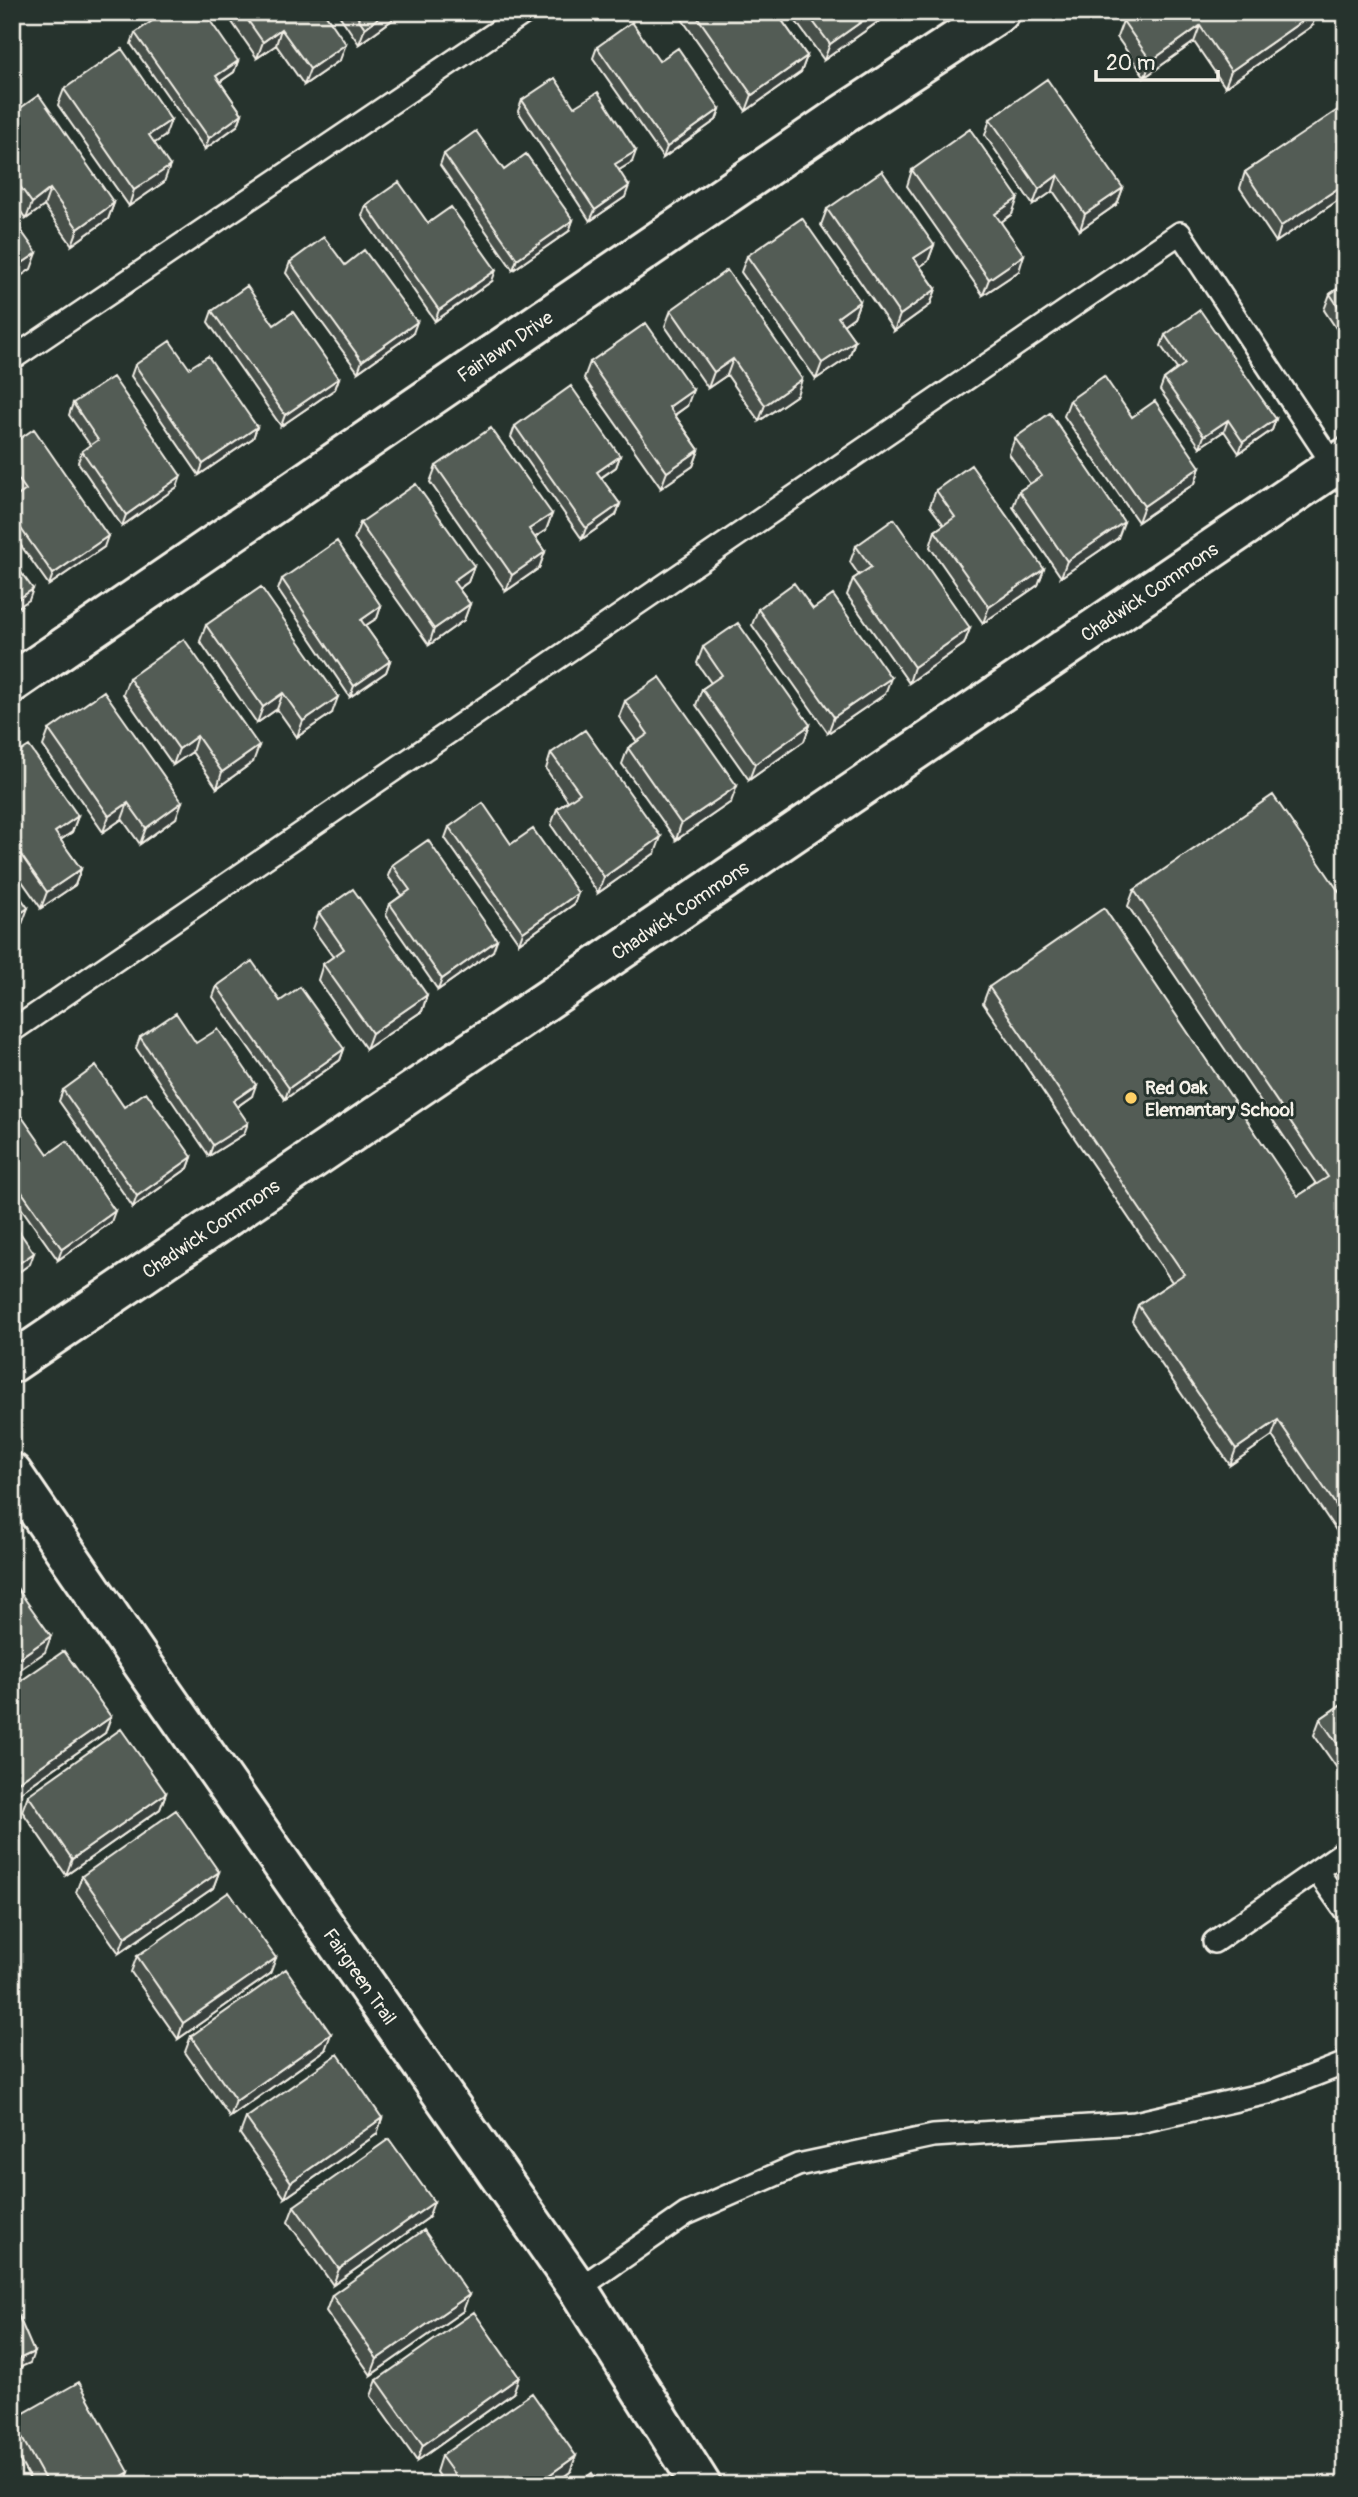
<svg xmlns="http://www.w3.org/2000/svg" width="1358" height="2497" font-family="Pangolin,sans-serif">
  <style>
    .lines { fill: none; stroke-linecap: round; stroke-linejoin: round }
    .service-casing { stroke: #f4f1e8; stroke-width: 26 }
    .minor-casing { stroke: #f4f1e8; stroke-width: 44 }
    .service { stroke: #26332d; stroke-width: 21 }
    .minor { stroke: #26332d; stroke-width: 38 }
    .wall { fill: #474f49; stroke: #f4f1e8; stroke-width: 2 }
    .shaded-wall { fill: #39403c; stroke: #f4f1e8; stroke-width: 2 }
    .building { fill: #525c55; stroke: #f4f1e8; stroke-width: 2 }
    .poi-dot { fill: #ffd166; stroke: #26332d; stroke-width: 2.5 }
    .labels { text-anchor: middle; stroke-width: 6; stroke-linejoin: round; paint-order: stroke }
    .street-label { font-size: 19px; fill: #f4f1e8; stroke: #26332d }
    .poi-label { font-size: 19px; font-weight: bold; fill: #f4f1e8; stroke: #26332d; text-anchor: start }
  </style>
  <rect width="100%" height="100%" fill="#26332d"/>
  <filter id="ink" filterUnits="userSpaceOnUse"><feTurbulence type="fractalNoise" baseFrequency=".0143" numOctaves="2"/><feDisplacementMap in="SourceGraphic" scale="14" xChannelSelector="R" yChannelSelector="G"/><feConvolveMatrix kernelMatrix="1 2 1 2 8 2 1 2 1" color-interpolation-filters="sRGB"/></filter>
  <g filter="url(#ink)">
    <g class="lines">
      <defs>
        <path id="service" d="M12,359L526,12
          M12,1031L1180,233L1334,466
          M1317,1871L1346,1912
          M1214,1942L1346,1850
          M578,2289L686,2214L798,2165L933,2136L1135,2123L1268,2093L1346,2063"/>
        <g id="minor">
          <path id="s1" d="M12,683L844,114L1000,12"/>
          <path id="s2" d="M12,1363L1346,458"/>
          <path id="s3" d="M12,1473L144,1666L578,2289L701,2485"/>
        </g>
      </defs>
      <use href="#service" class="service-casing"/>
      <use href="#minor" class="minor-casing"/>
      <use href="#service" class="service"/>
      <use href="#minor" class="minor"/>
    </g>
    <path class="wall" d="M225,12H324L340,60L304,85L276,45L257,58Z
      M337,12H395L392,20L359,44Z
      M677,12H776L807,56L801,72L746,111Z
      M789,12H882L879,21L824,60Z
      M1123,21L1312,26L1225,87L1194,42L1145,77L1117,37Z
      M135,33L238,61L234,72L220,82L242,114L238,125L205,149L131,44Z
      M597,47L659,61L720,109L716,120L663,158L593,58Z
      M64,89L165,136L154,143L164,182L129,206L58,105Z
      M522,100L574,107L632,162L619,170L625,197L590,221L518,111Z
      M1346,106V195L1276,242L1240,188L1245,172Z
      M12,114L114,203L108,219L72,245L44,206L26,219L12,199Z
      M990,119L1123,188L1117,204L1080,230L1053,191L1033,205L985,135Z
      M444,154L504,170L573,220L569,231L513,270L440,165Z
      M912,170L1012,214L1001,222L1019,271L983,295L907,186Z
      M366,205L492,281L435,321L362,216Z
      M827,209L934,245L928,261L920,266L936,289L930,305L894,331L821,225Z
      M747,256L860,301L854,317L843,325L855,341L849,357L816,379L741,272Z
      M290,262L345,265L413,333L358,372L286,273Z
      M1346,283V343L1324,310L1330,294Z
      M671,310L797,395L759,421L727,375L708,388L665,326Z
      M212,311L274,325L339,378L335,389L281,426L208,322Z
      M1165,335L1276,419L1272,430L1239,453L1224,431L1200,447L1160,390L1164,379L1177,369L1161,346Z
      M590,362L687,406L675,415L699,450L693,466L661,488L584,378Z
      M135,365L189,368L257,427L253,438L199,475L131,376Z
      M1070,400L1200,467L1195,483L1138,522L1064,416Z
      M73,403L177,487L122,526L78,462L82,451L90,445L69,415Z
      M515,426L620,456L616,467L601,478L620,504L616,515L582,539L511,437Z
      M1015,438L1118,538L1061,577L1013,507L1019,491L1030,484L1009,454Z
      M12,444L104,547L49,585L12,533V500L18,496L12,487Z
      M436,466L552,514L546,530L535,537L545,552L539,568L506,591L430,482Z
      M936,490L1044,569L1038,585L983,623L930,547L935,531L944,525L930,506Z
      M360,523L474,566L468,582L459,589L470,604L464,620L429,645L354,539Z
      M856,546L970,628L964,644L909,683L847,595L853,579L859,575L850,562Z
      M282,579L381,606L377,618L365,626L390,661L386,672L350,697L278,590Z
      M758,609H813L885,694L828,733L752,625Z
      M206,625L332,713L297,737L277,709L257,723L200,641Z
      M703,647L810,725L804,741L749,780L696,705L702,689L711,683L697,663Z
      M129,678L253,762L217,788L192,752L173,765L123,694Z
      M625,701L731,802L676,840L622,764L628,748L637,742L619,717Z
      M49,730L176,818L140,844L122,819L103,832L43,746Z
      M551,753L655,853L598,893L551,825L557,809L568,801L546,769Z
      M12,757L78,816L72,832L60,840L81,869L75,885L41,908L12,867Z
      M449,827L511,844L578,893L574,904L519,943L445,838Z
      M392,865L493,951L438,990L386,915L390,904L402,895L388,876Z
      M1134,890L1346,902V1545L1272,1436L1230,1465L1132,1321L1138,1305L1172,1282L983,1003L989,987L1298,1196L1316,1184L1128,906Z
      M319,913L427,995L422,1011L366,1049L318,980L323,964L333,957L313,929Z
      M217,986L280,1001L344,1049L340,1060L285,1099L213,997Z
      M140,1037L196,1043L252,1096L237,1107L244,1134L209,1156L136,1048Z
      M63,1090L124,1107L192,1157L188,1168L133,1207L59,1101Z
      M12,1124L48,1154L111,1222L58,1260L12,1195Z
      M12,1687L105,1733L12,1798Z
      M1346,1701V1781L1314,1735L1320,1719Z
      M166,1793L160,1809L66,1875L22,1811L28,1795Z
      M219,1872L213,1888L119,1953L76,1892L82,1876Z
      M137,1956L270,1974L178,2039L131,1972Z
      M191,2036L325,2050L230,2117L185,2052Z
      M246,2118H382L377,2134L285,2198L240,2134Z
      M294,2206L428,2218L333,2285L288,2222Z
      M332,2295L463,2311L371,2375L326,2311Z
      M377,2380L513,2393L417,2461L371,2396Z
      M12,2420L129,2472L124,2485H33L12,2446Z
      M441,2456L570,2472L552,2485H445L436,2472Z"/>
    <path class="shaded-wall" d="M386,12H395L392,20L359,44L365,28Z
      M875,12H882L879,21L824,60L830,44Z
      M1315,12H1317L1312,26L1225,87L1231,71Z
      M1200,26L1194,42L1145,77L1151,61Z
      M281,29L276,45L257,58L263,42Z
      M346,44L340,60L304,85L310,69Z
      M807,56L801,72L746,111L752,95Z
      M238,61L234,72L212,87L216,76Z
      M720,109L716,120L663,158L667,147Z
      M242,114L238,125L205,149L209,138Z
      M171,120L165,136L143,151L149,135Z
      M636,151L632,162L611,175L615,164Z
      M170,166L164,182L129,206L134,190Z
      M1058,175L1053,191L1033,205L1039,189Z
      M1346,183V195L1276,242L1281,226Z
      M629,186L625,197L590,221L595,210Z
      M1123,188L1117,204L1080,230L1085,214Z
      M50,189L44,206L26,219L32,203Z
      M1018,198L1012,214L990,230L995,214Z
      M114,203L108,219L72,245L78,229Z
      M573,220L569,231L513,270L517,259Z
      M934,245L928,261L909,274L914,258Z
      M37,253L31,269L12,282V270Z
      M1024,255L1019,271L983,295L989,279Z
      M496,270L492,281L435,321L439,310Z
      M936,289L930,305L894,331L900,315Z
      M860,301L854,317L832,333L838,317Z
      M417,322L413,333L358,372L362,361Z
      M855,341L849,357L816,379L822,363Z
      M733,359L727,375L708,388L714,372Z
      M339,378L335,389L281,426L285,415Z
      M802,379L797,395L759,421L765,405Z
      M693,390L687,406L663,423L669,407Z
      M1276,419L1272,430L1239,453L1243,442Z
      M1228,420L1224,431L1200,447L1204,436Z
      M257,427L253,438L199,475L203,464Z
      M699,450L693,466L661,488L667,472Z
      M620,456L616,467L593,483L597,472Z
      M1200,467L1195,483L1138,522L1144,506Z
      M181,476L177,487L122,526L126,515Z
      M620,504L616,515L582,539L586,528Z
      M552,514L546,530L523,545L529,529Z
      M1124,522L1118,538L1061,577L1067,561Z
      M108,536L104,547L49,585L53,574Z
      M545,552L539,568L506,591L512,575Z
      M474,566L468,582L447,597L453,581Z
      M1044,569L1038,585L983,623L989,607Z
      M33,589L29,600L12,611V603Z
      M470,604L464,620L429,645L434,629Z
      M381,606L377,618L357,631L361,620Z
      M970,628L964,644L909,683L914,667Z
      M390,661L386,672L350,697L354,686Z
      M891,678L885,694L828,733L834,717Z
      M283,693L277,709L257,723L263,707Z
      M338,697L332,713L297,737L303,721Z
      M810,725L804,741L749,780L755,764Z
      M197,736L192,752L173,765L179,749Z
      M259,746L253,762L217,788L222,772Z
      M737,786L731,802L676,840L681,824Z
      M182,802L176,818L140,844L146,828Z
      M128,803L122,819L103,832L109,816Z
      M78,816L72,832L49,848L55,832Z
      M661,837L655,853L598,893L604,877Z
      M81,869L75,885L41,908L47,892Z
      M578,893L574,904L519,943L523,932Z
      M28,908L22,924L12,931V919Z
      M497,940L493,951L438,990L442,979Z
      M427,995L422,1011L366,1049L372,1033Z
      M344,1049L340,1060L285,1099L289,1088Z
      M256,1085L252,1096L229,1112L233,1101Z
      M248,1123L244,1134L209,1156L213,1145Z
      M192,1157L188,1168L133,1207L137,1196Z
      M115,1211L111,1222L58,1260L62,1249Z
      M34,1253L30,1264L12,1277V1268Z
      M1278,1420L1272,1436L1230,1465L1236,1449Z
      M51,1636L45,1652L12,1675V1663Z
      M111,1717L105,1733L12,1798L18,1782Z
      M166,1793L160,1809L66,1875L72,1859Z
      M219,1872L213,1888L119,1953L125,1937Z
      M276,1958L270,1974L178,2039L183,2023Z
      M331,2034L325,2050L230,2117L236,2101Z
      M382,2118L377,2134L285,2198L291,2182Z
      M434,2202L428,2218L333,2285L339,2269Z
      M469,2295L463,2311L371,2375L377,2359Z
      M34,2352L30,2363L12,2371V2362Z
      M519,2377L513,2393L417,2461L423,2445Z
      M576,2456L570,2472L552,2485H535Z
      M129,2472L124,2485H106Z"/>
    <path class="building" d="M165,12H204L238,61L216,76L242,114L209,138L135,33Z
      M242,12H324L346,44L310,69L281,29L263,42Z
      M354,12H386L365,28Z
      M694,12H776L807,56L752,95Z
      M806,12H875L830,44Z
      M1135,12H1315L1231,71L1200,26L1151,61L1123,21Z
      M632,22L659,61L678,48L720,109L667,147L597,47Z
      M122,49L171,120L149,135L170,166L134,190L64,89Z
      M555,78L574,107L598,92L636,151L615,164L629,186L595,210L522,100Z
      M1047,79L1123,188L1085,214L1058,175L1039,189L990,119Z
      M39,95L114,203L78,229L50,189L32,203L12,175V114Z
      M1345,105L1346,183L1281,226L1245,172Z
      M970,129L1018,198L995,214L1024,255L989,279L912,170Z
      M476,131L504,170L526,154L573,220L517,259L444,154Z
      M882,171L934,245L914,258L936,289L900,315L827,209Z
      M399,182L428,223L451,207L496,270L439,310L366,205Z
      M12,218L37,253L12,270Z
      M802,218L860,301L838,317L855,341L822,363L747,256Z
      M324,237L345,265L364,250L417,322L362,361L290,262Z
      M727,270L802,379L765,405L733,359L714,372L671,310Z
      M1346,283V318L1330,294Z
      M247,286L274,325L293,312L339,378L285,415L212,311Z
      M1200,310L1276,419L1243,442L1228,420L1204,436L1164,379L1185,364L1165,335Z
      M646,323L693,390L669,407L699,450L667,472L590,362Z
      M170,341L189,368L208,356L257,427L203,464L135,365Z
      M1104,376L1132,417L1155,401L1200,467L1144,506L1070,400Z
      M113,377L181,476L126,515L82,451L98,440L73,403Z
      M571,386L620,456L597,472L620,504L586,528L515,426Z
      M1050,413L1124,522L1067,561L1019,491L1042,476L1015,438Z
      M491,428L552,514L529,529L545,552L512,575L436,466Z
      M34,429L108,536L53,574L12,516V500L26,490L12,470V444Z
      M971,465L1044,569L989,607L935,531L955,517L936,490Z
      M416,484L474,566L453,581L470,604L434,629L360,523Z
      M894,519L970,628L914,667L853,579L871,567L856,546Z
      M337,541L381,606L361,620L390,661L354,686L282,579Z
      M12,560L33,589L12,603Z
      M794,583L813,609L833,595L891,678L834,717L758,609Z
      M261,587L338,697L303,721L283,693L263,707L206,625Z
      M738,623L810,725L755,764L702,689L722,675L703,647Z
      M184,639L259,746L222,772L197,736L179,749L129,678Z
      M660,677L737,786L681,824L628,748L648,734L625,701Z
      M104,691L182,802L146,828L128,803L109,816L49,730Z
      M585,730L661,837L604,877L557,809L580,793L551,753Z
      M29,746L78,816L55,832L81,869L47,892L12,842V757Z
      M1273,795L1346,902V1520L1278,1420L1236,1449L1138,1305L1184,1274L989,987L1104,908L1298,1196L1328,1177L1134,890Z
      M483,803L511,844L533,829L578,893L523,932L449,827Z
      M428,840L497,940L442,979L390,904L410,890L392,865Z
      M12,885L28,908L12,919Z
      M353,889L427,995L372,1033L323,964L344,949L319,913Z
      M252,961L280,1001L300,987L344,1049L289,1088L217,986Z
      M176,1013L196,1043L218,1029L256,1085L233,1101L248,1123L213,1145L140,1037Z
      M96,1066L124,1107L146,1092L192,1157L137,1196L63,1090Z
      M22,1117L48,1154L67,1141L115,1211L62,1249L12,1178V1124Z
      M12,1221L34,1253L12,1268Z
      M12,1581L51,1636L12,1663Z
      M64,1651L111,1717L18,1782L12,1773V1687Z
      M1346,1701V1756L1320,1719Z
      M121,1729L166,1793L72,1859L28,1795Z
      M176,1810L219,1872L125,1937L82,1876Z
      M229,1892L276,1958L183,2023L137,1956Z
      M286,1969L331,2034L236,2101L191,2036Z
      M338,2054L382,2118L291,2182L246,2118Z
      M389,2139L434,2202L339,2269L294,2206Z
      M424,2230L469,2295L377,2359L332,2295Z
      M12,2301L34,2352L12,2362Z
      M474,2312L519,2377L423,2445L377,2380Z
      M79,2382L129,2472L106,2485H48L12,2420Z
      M532,2393L576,2456L535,2485H462L441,2456Z
      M592,2473L600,2485H575Z"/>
  </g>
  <circle class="poi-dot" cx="1131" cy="1098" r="7"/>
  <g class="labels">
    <g class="street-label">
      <text dy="7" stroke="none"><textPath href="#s1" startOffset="597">Fairlawn Drive</textPath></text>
      <text dy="7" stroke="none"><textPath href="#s2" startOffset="1374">Chadwick Commons</textPath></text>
      <text dy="7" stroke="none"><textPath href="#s2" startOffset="807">Chadwick Commons</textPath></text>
      <text dy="7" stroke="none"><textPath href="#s2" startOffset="240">Chadwick Commons</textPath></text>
      <text dy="7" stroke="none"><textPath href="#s3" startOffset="612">Fairgreen Trail</textPath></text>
    </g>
    <g class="poi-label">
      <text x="1145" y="1094">Red Oak<tspan x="1145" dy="22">Elemantary School</tspan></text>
    </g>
  </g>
  <rect width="1358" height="2497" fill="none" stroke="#26332d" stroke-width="42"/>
  <rect x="21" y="21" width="1316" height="2455" fill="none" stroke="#f4f1e8" stroke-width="2.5" filter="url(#ink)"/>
  <path d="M1096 70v10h122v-10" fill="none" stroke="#f4f1e8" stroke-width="3.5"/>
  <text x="1106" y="70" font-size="21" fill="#f4f1e8" stroke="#26332d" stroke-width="5" paint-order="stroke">20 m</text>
</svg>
